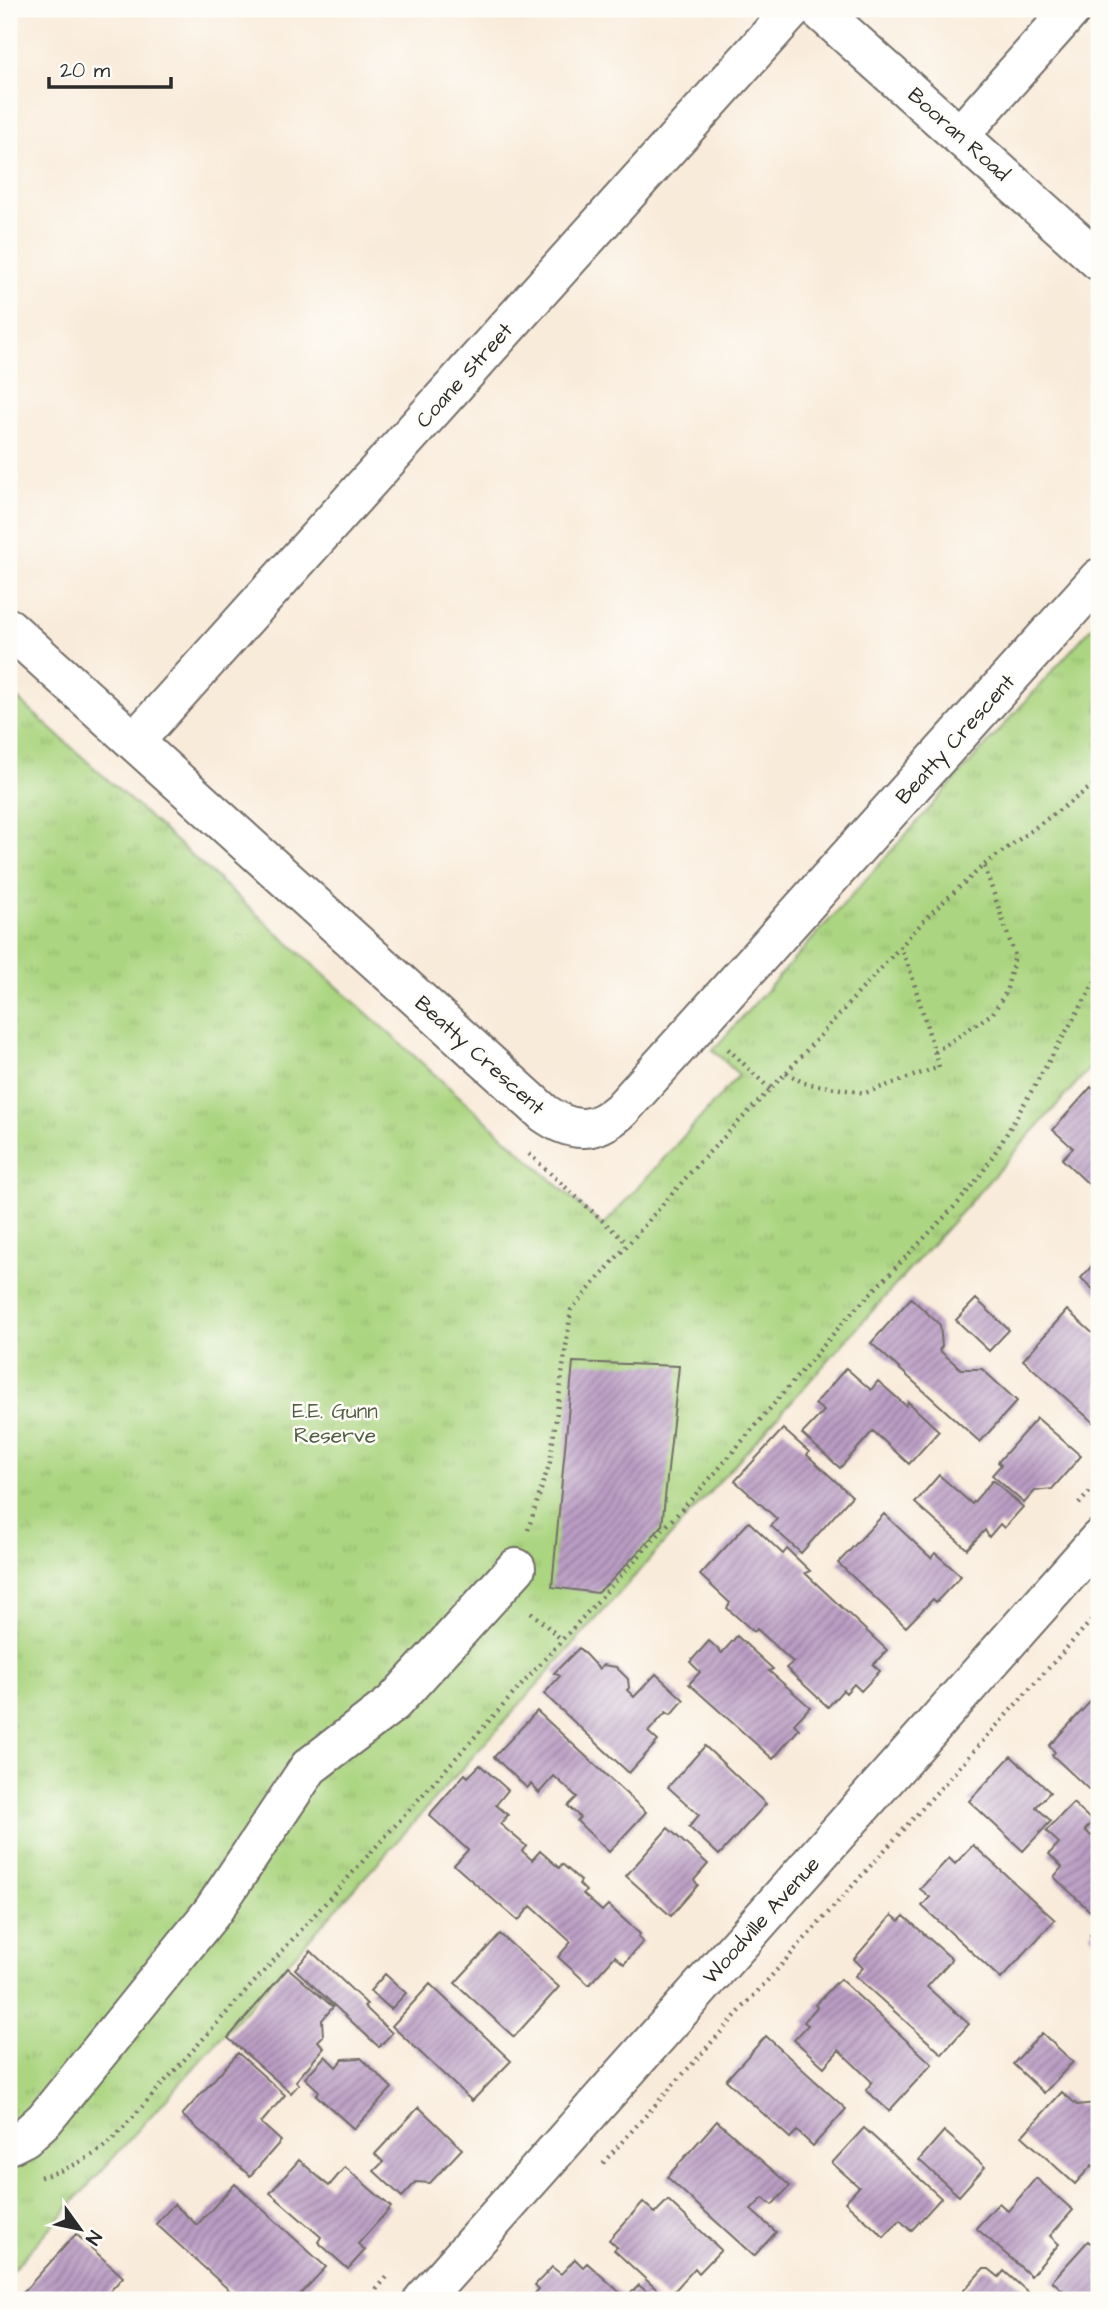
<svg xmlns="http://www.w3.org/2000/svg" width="1108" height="2309" font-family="'Architects Daughter',sans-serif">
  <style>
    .park { fill: url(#park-tufts); stroke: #6b8056; stroke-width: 2 }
    .building { fill: url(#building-hatch) }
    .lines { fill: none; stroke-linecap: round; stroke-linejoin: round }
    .minor-casing { stroke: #736e68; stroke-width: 42 }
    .path { stroke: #736e68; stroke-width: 4.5; stroke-dasharray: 2 5; stroke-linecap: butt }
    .minor { stroke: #fff; stroke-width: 38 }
    .labels { text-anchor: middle; stroke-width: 5; stroke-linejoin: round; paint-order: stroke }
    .street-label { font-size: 21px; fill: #2b2b2b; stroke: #fdfcf7 }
    .park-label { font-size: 21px; fill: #515e44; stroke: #fdfcf7 }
  </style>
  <defs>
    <pattern id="park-tufts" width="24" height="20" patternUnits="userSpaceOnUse" patternTransform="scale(1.75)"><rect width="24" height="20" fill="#abd580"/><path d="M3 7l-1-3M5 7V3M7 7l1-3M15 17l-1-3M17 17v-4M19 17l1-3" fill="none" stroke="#93b76f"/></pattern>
    <pattern id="building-hatch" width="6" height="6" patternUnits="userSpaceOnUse" patternTransform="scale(1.75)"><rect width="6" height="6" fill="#b99cc3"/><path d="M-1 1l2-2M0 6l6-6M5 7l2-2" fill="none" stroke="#977f9f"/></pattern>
  </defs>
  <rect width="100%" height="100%" fill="#fdfcf7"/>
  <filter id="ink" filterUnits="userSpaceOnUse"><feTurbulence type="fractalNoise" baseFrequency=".0143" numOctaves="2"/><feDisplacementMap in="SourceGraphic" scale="14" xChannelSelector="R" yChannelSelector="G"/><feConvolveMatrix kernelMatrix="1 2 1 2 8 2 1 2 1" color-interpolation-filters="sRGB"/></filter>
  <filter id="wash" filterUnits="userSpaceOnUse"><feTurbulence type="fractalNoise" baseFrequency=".00686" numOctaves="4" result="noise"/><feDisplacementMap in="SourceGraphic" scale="28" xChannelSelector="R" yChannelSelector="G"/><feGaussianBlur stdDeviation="1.57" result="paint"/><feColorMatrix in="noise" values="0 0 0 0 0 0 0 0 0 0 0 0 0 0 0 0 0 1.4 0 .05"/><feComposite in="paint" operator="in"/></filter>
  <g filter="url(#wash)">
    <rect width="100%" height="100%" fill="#f9ebda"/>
    <path class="park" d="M1099,619V1058L9,2274V691L603,1226L739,1075L713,1050Z"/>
    <g id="blocks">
      <path class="building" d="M1091,1087L1099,1094V1194L1062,1159L1073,1148L1053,1130Z
        M1099,1258V1295L1081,1278Z
        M911,1298L940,1325L942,1346L939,1350L961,1369H982L1017,1401L980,1442L871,1343Z
        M976,1299L1009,1330L989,1351L956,1320Z
        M1067,1310L1099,1339V1419L1095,1424L1023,1360Z
        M573,1362L679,1366L662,1526L610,1582L597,1593L552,1587Z
        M846,1368L871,1390L878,1381L906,1406L908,1402L939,1431L909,1464L873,1431L840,1468L802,1434L824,1411L815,1404Z
        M1037,1418L1081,1456L1052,1489L1035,1491L1024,1503L992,1475L1001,1465L998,1462Z
        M783,1429L809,1452L807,1455L852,1496L801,1553L771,1526L777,1519L735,1481Z
        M939,1475L972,1504L993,1480L1023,1507L1004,1528L1000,1524L989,1537L985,1530L967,1549L915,1503Z
        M884,1514L931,1558L935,1553L961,1576L936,1602L933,1599L906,1627L838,1563Z
        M749,1522L783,1554L787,1549L810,1571L805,1573L887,1650L873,1665L880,1671L861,1691L854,1684L846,1693L843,1690L828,1707L786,1668L793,1662L757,1629L754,1632L727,1608L730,1603L700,1575Z
        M737,1636L773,1669L769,1671L810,1707L794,1724L799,1729L773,1759L689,1684L700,1672L690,1662L709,1641L722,1653Z
        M579,1648L599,1669L603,1665L616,1667L628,1679L629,1688L627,1690L634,1697L656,1674L684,1700L671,1715L666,1712L648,1732L658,1741L629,1773L544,1694L560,1676L554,1673Z
        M1091,1701L1099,1709V1799L1052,1755L1055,1752L1049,1746Z
        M537,1711L646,1812L609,1852L577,1821L580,1817L568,1806L577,1797L554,1776L539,1793L531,1784L527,1788L494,1757Z
        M705,1746L766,1804L719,1855L689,1827L699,1815L668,1787Z
        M1011,1756L1050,1792L1036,1807L1051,1821L1023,1851L969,1801Z
        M480,1765L508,1790L496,1805L508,1815L500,1824L526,1846L522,1851L532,1860L540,1851L559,1868L562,1864L581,1881L579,1884L586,1891L583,1894L602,1911L608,1905L640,1934L638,1937L643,1942L624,1964L615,1956L589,1985L558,1957L571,1942L531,1906L518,1921L496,1902L454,1865L468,1850L429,1815L465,1774L468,1777Z
        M1073,1803L1093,1822L1085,1830L1091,1836L1095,1833L1099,1837V1901L1090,1911L1054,1877L1062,1867L1049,1854L1059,1843L1046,1831Z
        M668,1828L708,1864L694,1880L698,1885L671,1916L626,1876Z
        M973,1845L1055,1920L1001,1979L922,1906L930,1897L920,1889L949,1858L955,1864Z
        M892,1915L899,1921L904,1916L952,1959L927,1987L969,2024L942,2054L855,1976L863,1968L854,1959Z
        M1099,1925V1943L1090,1935Z
        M500,1934L559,1987L514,2037L455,1983Z
        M311,1951L367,2004L364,2006L392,2033L379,2047L295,1969Z
        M288,1968L333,2007L322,2020L323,2036L318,2041L324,2048L296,2081L299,2084L291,2093L228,2038Z
        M385,1974L406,1993L391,2009L370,1991Z
        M840,1979L932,2064L889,2111L866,2090L872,2082L839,2050L824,2067L794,2040L808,2025L804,2022L817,2007L815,2005Z
        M430,1984L511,2061L472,2101L392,2026Z
        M1042,2033L1073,2062L1044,2093L1013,2064Z
        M766,2036L846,2109L813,2146L797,2131L790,2138L726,2080Z
        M238,2053L285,2095L261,2123L281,2141L250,2176L182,2115Z
        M325,2056L336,2067L343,2059L361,2058L392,2088L354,2129L316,2095L319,2091L305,2078Z
        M1062,2092L1077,2105L1096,2103L1099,2100V2166L1097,2169L1092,2165L1075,2184L1022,2136Z
        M419,2107L462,2149L430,2183L416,2182L402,2197L374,2171L383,2162L375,2154Z
        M717,2121L790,2186L772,2205L763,2198L751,2210L776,2232L754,2256L667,2177Z
        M864,2128L941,2198L911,2231L900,2220L884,2237L845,2202L859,2187L832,2163Z
        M944,2131L985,2167L959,2196L919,2160Z
        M299,2160L329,2186L345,2167L391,2207L358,2244L365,2250L348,2269L318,2242L321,2237L270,2193Z
        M1036,2178L1073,2210L1050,2236L1059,2244L1031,2276L976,2228L999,2203L1008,2211Z
        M235,2184L326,2267L295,2300H240L156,2224L174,2204L197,2225Z
        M668,2200L721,2250L699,2273L695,2268L667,2299L614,2250L617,2247L609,2240L643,2202L655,2213Z
        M76,2234L123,2277L102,2300H16Z
        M1088,2241L1099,2250V2300H1074L1052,2281Z
        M575,2259L583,2267L587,2263L626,2298L639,2285L656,2300H529L539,2289L535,2285L552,2267L561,2274Z
        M983,2269H989L999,2277L1004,2271L1037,2300H955Z"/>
    </g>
  </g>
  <g filter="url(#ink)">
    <use href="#blocks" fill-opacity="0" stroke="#736e68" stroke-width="2"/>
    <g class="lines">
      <defs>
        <path id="minor" d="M818,9L1099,261
          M960,135L1072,9
          M9,628L544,1113C573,1134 595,1133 621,1110L1099,578
          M135,741L793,9
          M9,2145L25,2137L45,2119L212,1912L309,1767L393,1703L516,1568
          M423,2300L1099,1539"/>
      </defs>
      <use href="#minor" class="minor-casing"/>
      <path class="path" d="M728,1049L770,1089
        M935,1052L993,1013L1006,992L1015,956L984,865
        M786,1073L804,1083L865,1093L939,1067L911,973L900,946
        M529,1154L627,1243
        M1079,1504L1099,1481
        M528,1530L550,1462L571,1310L697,1165L786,1073L929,915L984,865L1099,781
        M531,1612L562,1640
        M603,2163L1099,1612
        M40,2177C68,2170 92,2158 113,2139L562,1640L715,1473L847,1318L958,1203L982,1173L1003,1140L1099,975
        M367,2300L387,2277"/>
      <use href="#minor" class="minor"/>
    </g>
  </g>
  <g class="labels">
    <g class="street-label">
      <text transform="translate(959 134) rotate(42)" y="7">Booran Road</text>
      <text transform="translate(464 375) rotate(-48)" y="7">Coane Street</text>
      <text transform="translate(955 739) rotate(-48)" y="7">Beatty Crescent</text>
      <text transform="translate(480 1055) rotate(42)" y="7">Beatty Crescent</text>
      <text transform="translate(761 1920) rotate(-48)" y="7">Woodville Avenue</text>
    </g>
    <g class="park-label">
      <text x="335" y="1418">E.E. Gunn<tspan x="335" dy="24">Reserve</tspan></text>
    </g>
  </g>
  <rect width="1108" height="2309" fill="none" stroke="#fdfcf7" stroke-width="35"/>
  <g transform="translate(80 2229) rotate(123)" stroke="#fdfcf7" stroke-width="5" paint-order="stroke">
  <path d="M0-5L12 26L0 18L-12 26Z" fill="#2b2b2b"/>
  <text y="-10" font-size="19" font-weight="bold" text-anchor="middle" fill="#2b2b2b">N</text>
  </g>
  <path d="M49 77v10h122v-10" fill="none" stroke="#2b2b2b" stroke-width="3.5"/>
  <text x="60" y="77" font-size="21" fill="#2b2b2b" stroke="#fdfcf7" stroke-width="5" paint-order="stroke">20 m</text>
</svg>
